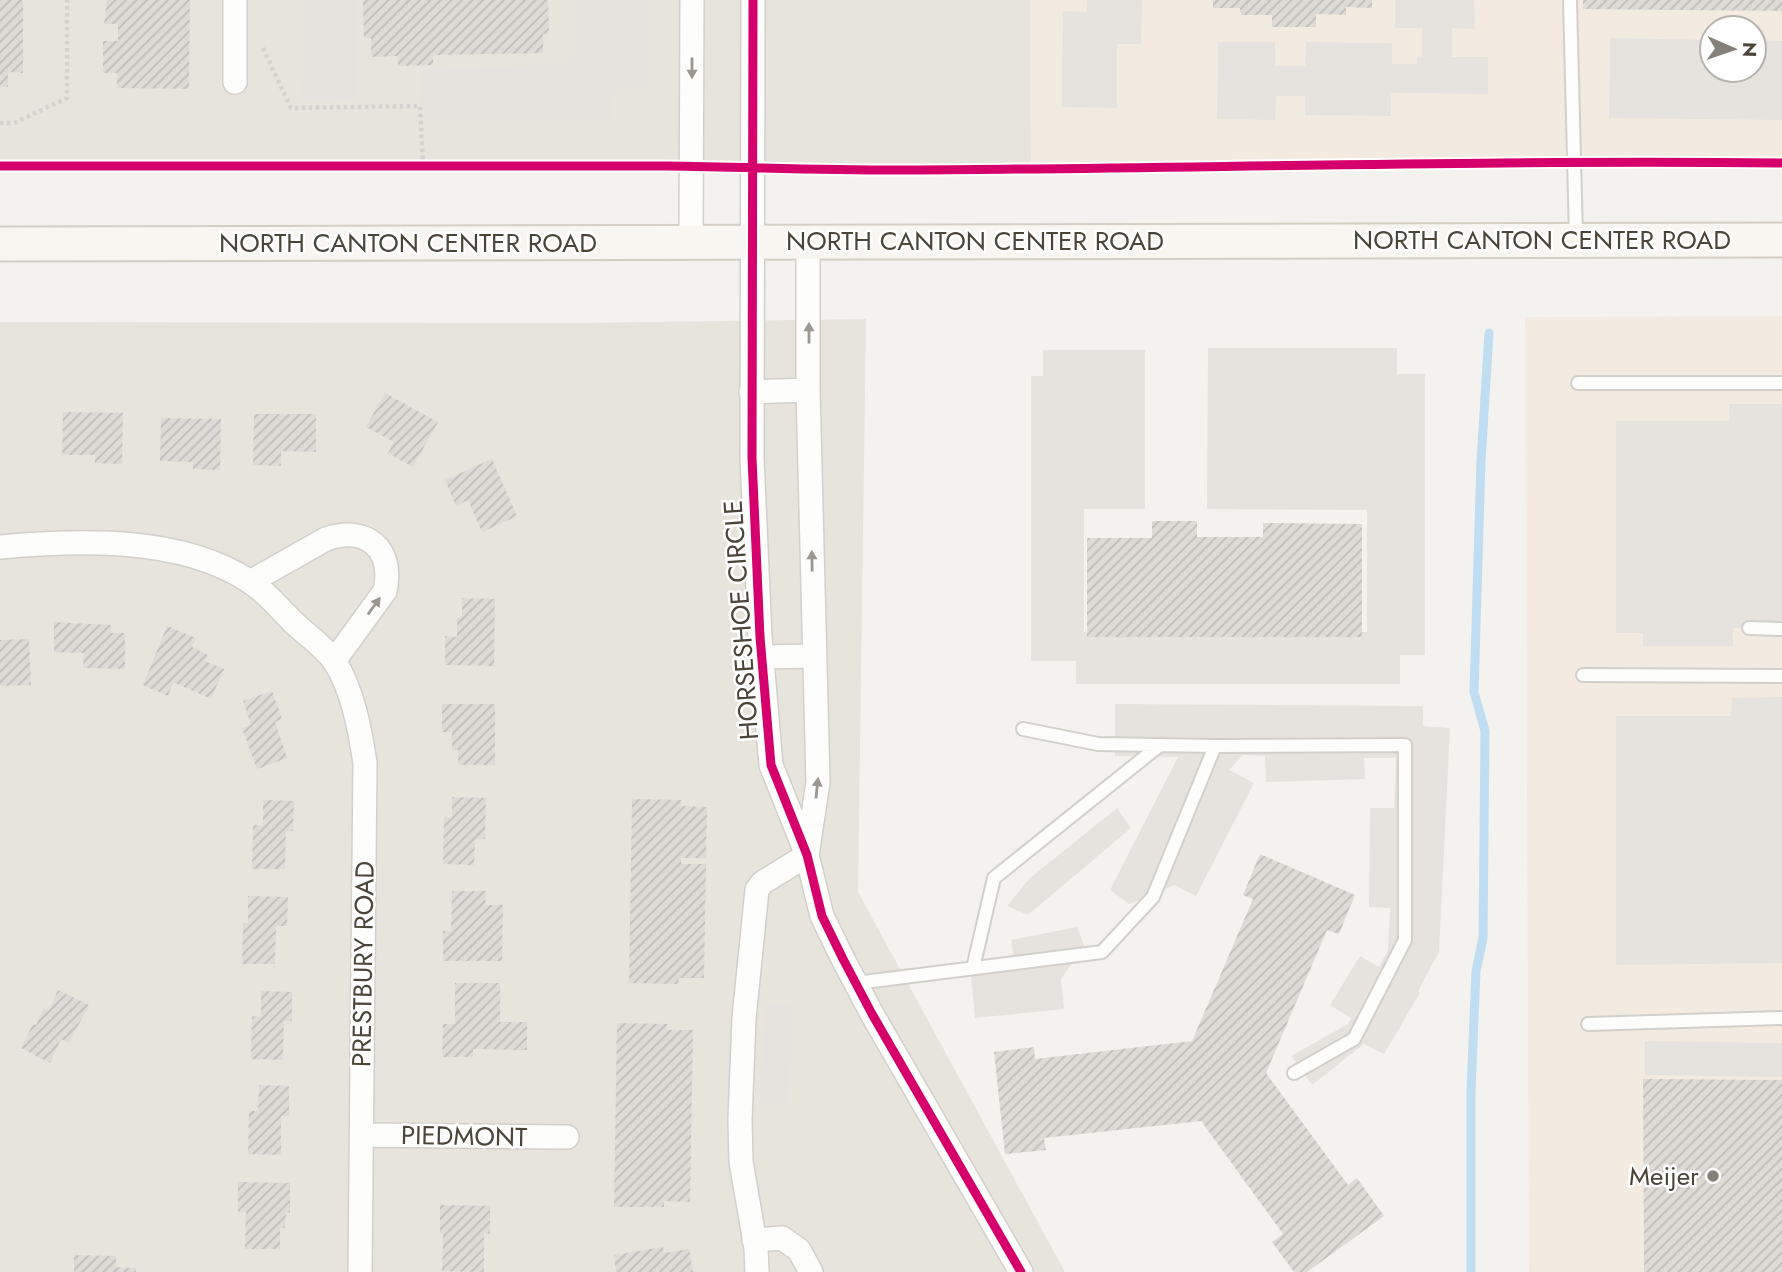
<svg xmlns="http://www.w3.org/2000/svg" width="1782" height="1272" font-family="Jost,sans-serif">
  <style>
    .residential { fill: #e7e4dc }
    .commercial { fill: #f3ebdf; fill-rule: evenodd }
    .parking { fill: #e6e3df }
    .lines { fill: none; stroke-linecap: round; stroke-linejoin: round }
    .stream { stroke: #c0ddf1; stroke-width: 9 }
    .building { fill: url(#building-hatch) }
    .lane-casing { stroke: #d2d0cb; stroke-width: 16 }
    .street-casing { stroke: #d2d0cb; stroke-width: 26 }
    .secondary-casing { stroke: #d3cfc5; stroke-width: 37 }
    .path { stroke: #d3d2cc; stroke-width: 4.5; stroke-dasharray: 3.5 3.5; stroke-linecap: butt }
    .lane { stroke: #fdfdfc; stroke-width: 12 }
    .street { stroke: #fdfdfc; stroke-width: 23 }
    .secondary { stroke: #f7f6f1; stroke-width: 33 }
    .cycleway-casing { stroke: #fff; stroke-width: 13 }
    .cycleway { stroke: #d6006c; stroke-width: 9 }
    .oneway { fill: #9b9791 }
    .poi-dot { fill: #868178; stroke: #fff; stroke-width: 2.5 }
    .labels { text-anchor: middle; stroke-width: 5; stroke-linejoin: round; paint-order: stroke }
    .street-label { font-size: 26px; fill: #4b4439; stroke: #fff }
    .poi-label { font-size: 26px; fill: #4b4439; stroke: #fff; text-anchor: end }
  </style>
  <defs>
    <pattern id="building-hatch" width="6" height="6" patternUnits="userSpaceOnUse" patternTransform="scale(1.75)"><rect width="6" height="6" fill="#dedbd6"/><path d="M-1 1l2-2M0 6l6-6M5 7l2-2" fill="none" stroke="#c0bdb8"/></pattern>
  </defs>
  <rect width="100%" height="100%" fill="#f4f2ee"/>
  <path class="residential" d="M0,0H1030L1031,168L0,167Z
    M866,319L858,892L1065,1272H0V322L576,323Z"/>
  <path class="commercial" d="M1030,0H1782V161L1497,162L1031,168ZM1712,28H1754V70H1712Z
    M1782,316V1272H1529L1525,317Z"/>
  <path class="parking" d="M303,0H358V99L302,98Z
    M577,0H646L647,89H620L611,96L610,120H420V71L566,64L572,60L578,48Z
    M1087,0H1142L1141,44H1117V108L1062,107L1063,11L1087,12Z
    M1395,0H1474L1475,29L1452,28V57H1488V94L1391,93V116L1305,115V96H1276L1275,120L1217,119L1218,42H1275V66H1305L1306,42L1392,43V64H1417V57L1422,56V28H1395Z
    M1610,38L1712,40V70H1754V40L1782,41V120L1609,118Z
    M1208,348H1397V374H1425V655H1400V684H1076V661H1031V376H1043V350H1145V509H1084V632H1367V510L1207,509Z
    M1729,404H1782V628H1733V646H1643V633H1616V421H1729Z
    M1782,697V963L1616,965V716H1731L1732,698Z
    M1115,704L1423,706V726L1450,728L1439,952L1418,991L1420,993L1384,1054L1364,1044L1312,1085L1291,1056L1348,1024L1351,1018L1330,1005L1360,956L1379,967L1388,950L1390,908L1369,907L1370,808H1394L1396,758H1364L1365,779L1266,782L1265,756L1243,755L1229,770L1254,783L1196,896L1175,885L1129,904L1110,890L1178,757L1115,756Z
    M1117,808L1131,828L1028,915L1007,906L1029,879Z
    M1077,927L1084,945L1061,979L1064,1009L975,1018L970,965L1014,961L1011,940Z
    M766,1004L794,1006L787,1106L759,1104Z
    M1645,1041L1782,1043V1077L1645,1075Z"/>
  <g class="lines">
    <path class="stream" d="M1471,1272V1091L1476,971L1483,938L1485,731L1474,692L1481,461L1489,333"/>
  </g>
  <path class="building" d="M0,0H23V73L8,72V87H0Z
    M107,0H190L189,89L117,88V73H103V41H118V24H104Z
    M363,0H548L549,34H543V53L433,55V65L398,66V56L371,57V38H364Z
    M1213,0H1372V8L1346,7V15L1316,14V27H1272V15H1241L1240,8H1213Z
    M1583,0H1782V11L1583,9Z
    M385,393L438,422L413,467L388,453L394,442L366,427Z
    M63,412L123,413L122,464L95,463V455H62Z
    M254,414H316V452L281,451V466L253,465Z
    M161,418L221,419L220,470L193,469V462L160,461Z
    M492,459L517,516L482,532L468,500L456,506L445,480Z
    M1152,521H1197V537H1263V523L1362,524V637H1087V538H1152Z
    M462,598L495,599L494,666L445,665V636L457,637V618H462Z
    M54,622L111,625V633H125V669L83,668L84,653L54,652Z
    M167,626L196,638L192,647L208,655L205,661L224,669L211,699L173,682L168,696L143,685Z
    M29,639L31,685L0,686V640Z
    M272,691L282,719L275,722L287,758L257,769L242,728L251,725L243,701Z
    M442,704H495V765H458V750H452V732H442Z
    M452,797L486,798L485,839H475L474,865L443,864L444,817L452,818Z
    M632,799L681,800V806L707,807L706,858H681V864H706L704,978H679L678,984L629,983Z
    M263,800L294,801L293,831H286L285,869H252L253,825L263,826Z
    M1260,854L1355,895L1339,934L1327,930L1266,1073L1348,1185L1357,1178L1384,1216L1307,1272H1294L1272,1242L1283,1234L1201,1121L1044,1138L1046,1150L1005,1154L994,1052L1034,1047L1035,1059L1192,1041L1253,899L1243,895Z
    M452,891H486L485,905H503L502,961H443V931H451Z
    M248,896L288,897L287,926H276L275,964H242L243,923H248Z
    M455,983H500V1022H527V1050L473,1049V1057H442L443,1024H455Z
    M58,990L89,1005L69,1043L61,1039L50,1063L21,1048L33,1024L36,1025L44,1008L49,1010Z
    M261,991L292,992V1021H284L283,1060L251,1059L252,1016L261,1017Z
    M617,1023L667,1024V1030H693L690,1202L664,1201V1207H614Z
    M1643,1079L1782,1080V1272H1644Z
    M259,1085L289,1086V1116H281V1155L248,1154L249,1111H258Z
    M238,1182L290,1183V1213L286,1212L285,1228H280V1249H245L246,1212H238Z
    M440,1205L490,1206V1234L484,1233V1272L442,1271L443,1234H440Z
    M663,1247L664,1253L689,1249L693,1272H616L614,1255Z
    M74,1255L116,1256V1267L136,1268V1272H74Z"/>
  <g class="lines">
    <defs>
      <path id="lane" d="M1570,0L1576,238
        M1578,383H1782
        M1749,628L1782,629
        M1583,675L1782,676
        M1023,729L1098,744L1215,746
        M973,968L994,878L1160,745
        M856,983L1102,952L1153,897L1215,746L1405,745V940L1354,1039L1294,1073
        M1588,1024L1782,1018"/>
      <path id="street" d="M753,0L752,458L760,637L771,765L807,855L822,916L843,959L872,1014L1021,1272
        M235,82V0
        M691,242L692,0
        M751,392L808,390
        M0,547C79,540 180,536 249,581C265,591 279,608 292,621C305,634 325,647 335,662C353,691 360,730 365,763L360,1272
        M250,582L326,539C367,525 394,549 385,591L334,661
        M762,657L814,656
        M362,1135L567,1137
        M754,1240L782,1238L799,1250L811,1272
        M757,1272L756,1248L741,1162L740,1120L744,1018L757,890L762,883L807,855L818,782L808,390V241"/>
      <path id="secondary" d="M0,244L1782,240"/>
    </defs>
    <use href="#lane" class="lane-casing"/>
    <use href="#street" class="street-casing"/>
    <use href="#secondary" class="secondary-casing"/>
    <path class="path" d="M263,48L291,108L420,106L423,166
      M0,123H14L67,98V0"/>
    <use href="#lane" class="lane"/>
    <use href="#street" class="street"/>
    <use href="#secondary" class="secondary"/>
    <defs>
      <path id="cycleway" d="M753,0L752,458L760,637L771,765L807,855L822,916L843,959L872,1014L1021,1272
        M0,166H667C751,167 835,171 919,170C1207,168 1494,160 1782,163"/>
    </defs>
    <use href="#cycleway" class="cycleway-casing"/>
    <use href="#cycleway" class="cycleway"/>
  </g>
  <defs><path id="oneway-solid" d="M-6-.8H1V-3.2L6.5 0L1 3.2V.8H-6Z" transform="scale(1.75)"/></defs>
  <g class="oneway">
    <use href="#oneway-solid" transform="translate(692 68) rotate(90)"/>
    <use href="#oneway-solid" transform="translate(809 333) rotate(-90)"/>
    <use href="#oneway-solid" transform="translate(812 561) rotate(-91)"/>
    <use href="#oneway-solid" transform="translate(374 606) rotate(-54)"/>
    <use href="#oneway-solid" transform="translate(817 788) rotate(-84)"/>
  </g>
  <circle class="poi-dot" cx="1713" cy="1176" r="7"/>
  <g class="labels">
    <g class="street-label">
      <text x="1542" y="249">NORTH CANTON CENTER ROAD</text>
      <text x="975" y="250">NORTH CANTON CENTER ROAD</text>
      <text x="408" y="252">NORTH CANTON CENTER ROAD</text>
      <text transform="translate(741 620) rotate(-94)" y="9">HORSESHOE CIRCLE</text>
      <text transform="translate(363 964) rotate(-89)" y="9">PRESTBURY ROAD</text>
      <text transform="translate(464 1136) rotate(1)" y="9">PIEDMONT</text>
    </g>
    <g class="poi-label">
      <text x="1699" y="1185">Meijer</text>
    </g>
  </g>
  <g transform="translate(1733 49) rotate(92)"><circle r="33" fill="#ffffff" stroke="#b7b4b0" stroke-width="2"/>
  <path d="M0-5L12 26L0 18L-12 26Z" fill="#868178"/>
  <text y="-10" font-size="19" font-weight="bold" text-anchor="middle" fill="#4b4439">N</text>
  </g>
</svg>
